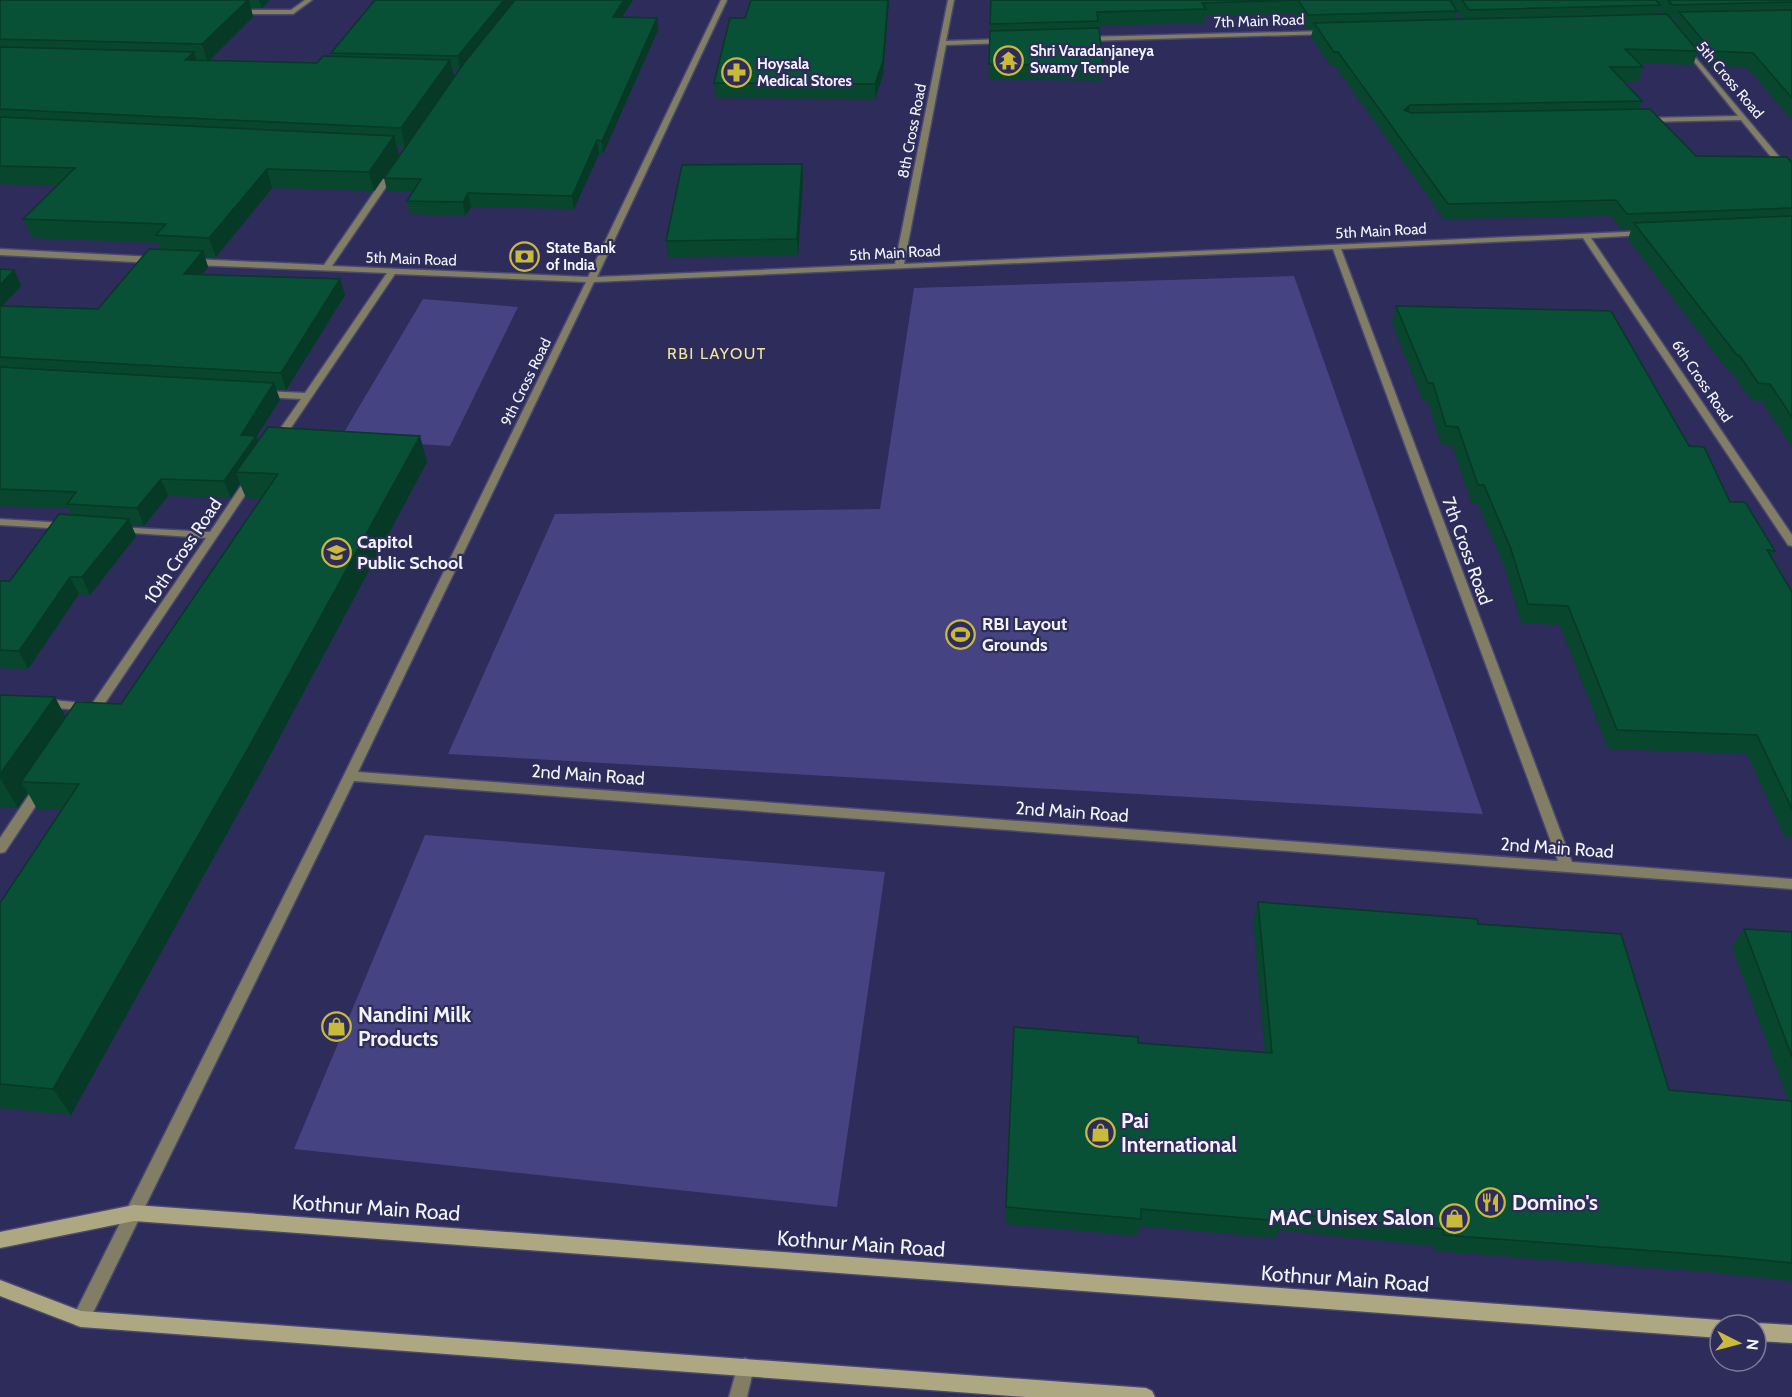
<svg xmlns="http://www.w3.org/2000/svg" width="1792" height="1397" font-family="Cabin,sans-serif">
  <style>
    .green { fill: #454381 }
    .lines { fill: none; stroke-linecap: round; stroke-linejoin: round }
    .street-casing { stroke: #494870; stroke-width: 3 }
    .secondary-casing { stroke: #494870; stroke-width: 3 }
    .street { fill: #817e65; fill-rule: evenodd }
    .secondary { fill: #ada881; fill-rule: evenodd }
    .wall { fill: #08462e; fill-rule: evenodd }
    .shaded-wall { fill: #063926 }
    .building { fill: #095136; stroke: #063926; stroke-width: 1.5 }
    .labels { text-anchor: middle; stroke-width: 4.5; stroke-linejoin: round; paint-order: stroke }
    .far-street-label { font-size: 15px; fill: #f3f4fa; stroke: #2d2c5a }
    .far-poi-label { font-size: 15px; font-weight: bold; fill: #f3f4fa; stroke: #2d2c5a; text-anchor: start }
    .far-neighbourhood-label { font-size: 16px; letter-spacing: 1.5px; fill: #f0e697; stroke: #2d2c5a }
    .poi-label { font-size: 18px; font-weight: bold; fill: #f3f4fa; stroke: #2d2c5a; text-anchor: start }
    .street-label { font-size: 18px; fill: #f3f4fa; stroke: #2d2c5a }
    .near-poi-label { font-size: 21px; font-weight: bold; fill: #f3f4fa; stroke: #2d2c5a; text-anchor: start }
    .near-street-label { font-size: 21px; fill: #f3f4fa; stroke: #2d2c5a }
  </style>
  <rect width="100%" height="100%" fill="#2d2c5a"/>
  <path class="green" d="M1294,276L1483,814L448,754L555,514L880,509L914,288Z
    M423,299L518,307L450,446L340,439Z
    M425,835L885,872L837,1207L294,1149Z"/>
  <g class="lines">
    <defs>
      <path id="street" d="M305,0H312L293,14H237L234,12L237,10H291Z
        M721,0H727L597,277L895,264L948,0H954L946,41L1005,39L1008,41L1005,43L946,45L904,264L1647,231L1648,233L1644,235L1591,238L1792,535V546L1788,545L1583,238L1341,249L1572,862L1792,879V889L354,781L87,1325L81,1327L75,1325L72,1319L75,1313L319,826L586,282L395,274L280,444L276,445L271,442L301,399L263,397L258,394L263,391L305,393L387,273L193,265L189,262L193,259L324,265L390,169H393L397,171L332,266L588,277ZM1333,249L1558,861L358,772L594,282Z
        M1326,31L1329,33L1328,34L1085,41L1082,39L1085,37Z
        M1685,45L1792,172V179H1789L1741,120L1642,122V118H1645L1738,116L1683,48L1682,47Z
        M0,249L154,257L158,260L154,263L0,255Z
        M251,476L256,479L95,718H87L85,715L87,711L39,706L37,703L39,700L43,699L92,704L206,538L119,532L114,529L115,527L210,532L247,477Z
        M0,519L65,523L70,526L65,529L0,525Z
        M40,784L45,786L46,789L45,792L5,852L0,853V838L35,786Z
        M745,1358L751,1361L754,1367L747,1397H729L739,1361Z"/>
      <path id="secondary" d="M134,1205L1720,1320L1727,1325H1720V1338L134,1221L0,1248V1232Z
        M0,1280L81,1311L1146,1388L1152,1391L1155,1397H1026L81,1327L0,1296Z
        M1756,1323L1792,1325V1343L1756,1341V1325H1752Z"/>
    </defs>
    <use href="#street" class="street-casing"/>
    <use href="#secondary" class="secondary-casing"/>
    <use href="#street" class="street"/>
    <use href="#secondary" class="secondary"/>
  </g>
  <path class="wall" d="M0,0H270L262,8H251L253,17L208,61L317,63L332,56L331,53L375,0H633L622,17L658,30L603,154H599L574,209L471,207L465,216L411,214L407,201L413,192L387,191L384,178L460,69L452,68L454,77L405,147L397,146L399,155L374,191L272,188L216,257H205L208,267L202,275L345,295L286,390L276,389L280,400L256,437L258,441L427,462L261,772L71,1115L0,1108V903L62,810L37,809L28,793L18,808L0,807V695L66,717L121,704L261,499L246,498L240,484L231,498L168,496L144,526L131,525L136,536L90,595L79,594L28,669L0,668V581H10L72,515L69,508L0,506V269L14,270L21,286L2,306L98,309L161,249L159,243L32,238L23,219L57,186L0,184Z
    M991,0H1792V120L1747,67L1707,66L1697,54L1693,65L1640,63L1643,67L1639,81H1623L1642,101L1639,109L1696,156L1792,163V447L1762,401L1751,400L1732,372H1729L1628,239L1631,230H1622L1611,216L1444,219L1335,66H1331L1311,37L1313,29H1305L1295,14L1205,16L1204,23L1097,26L1103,66L1101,81L989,79ZM1451,2L1462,19H1454L1457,11ZM1659,9L1663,14H1657ZM1677,18L1675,24L1671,19H1674Z
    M883,75L875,99L715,98L714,83Z
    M803,180L798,256L668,257L666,241Z
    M1396,306L1689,446L1730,502L1775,551L1771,557L1792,592V837H1785L1747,754L1608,749L1560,625L1521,623L1505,568L1478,504H1472L1452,445L1441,444L1428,401H1423L1392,323Z
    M1258,902L1478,924L1669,1090L1788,1100L1732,947L1744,929L1792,932V1281L1720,1273L1435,1251L1434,1246L1279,1230L1276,1238L1139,1226L1137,1236L1005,1224L1013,1045L1014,1027L1138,1043L1265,1053L1253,921Z"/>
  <path class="shaded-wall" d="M249,0L253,17L208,62L202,44Z
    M259,0H270L262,8Z
    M504,0H515L460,69L458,56Z
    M624,0H633L614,29L613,17Z
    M888,0H889L883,75L875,99V84Z
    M657,18L658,30L603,154L602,141Z
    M194,52L199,70L185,60Z
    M450,60L454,77L405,147L401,128Z
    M1410,105L1407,120L1404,110Z
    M394,136L399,155L374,191L369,172Z
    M597,140L599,154L574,209L572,196Z
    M802,164L803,180L798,256L797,239Z
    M267,169L272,188L216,257L209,238Z
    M468,193L471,207L465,216L463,202Z
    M203,251L208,267L189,290L184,274Z
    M14,270L21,286L0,308V285Z
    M340,279L345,295L286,390L281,373Z
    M274,383L280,400L256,437L262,452L236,472L240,484L231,498L224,481L241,435Z
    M420,436L427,462L261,772L71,1115L53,1089Z
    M161,479L168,496L144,526L137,508Z
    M129,519L136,536L90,595L82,577Z
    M70,577L79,594L28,669L19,651Z
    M55,697L72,729L21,782L28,793L18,808L0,778V774Z"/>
  <path class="building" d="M0,0H248L202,44L0,39Z
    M375,0H504L458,56L331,53Z
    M515,0H624L613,17L657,18L602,141L597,140L572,196L468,193L463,202L407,201L421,179L384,178L464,63Z
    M751,0H888L883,61L875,84L714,83L730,18H745Z
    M991,0H1450L1457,11L1308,15L1298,0L1202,3L1206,9L1097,12L1098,21L990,24Z
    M1462,0H1656L1660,5L1469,10Z
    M1668,0H1792V2L1672,5Z
    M1792,10V98L1753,53L1712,51L1679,12Z
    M1667,14L1698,51L1625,49L1643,67H1610L1642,101L1410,105L1404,110L1411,113L1650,109L1696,156L1787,157L1792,163V208L1627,214L1616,200L1448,204L1338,52H1334L1314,23Z
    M1099,28L1103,66L989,64L990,31Z
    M0,47L194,52L185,60L317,63L323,56L450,60L401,128L0,109Z
    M0,117L394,136L369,172L267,169L209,238L156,235L166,224L23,219L75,168L0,166Z
    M802,164L797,239L666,241L682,165Z
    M1792,216V417L1770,384L1758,383L1740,356L1737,355L1634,223Z
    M149,249L203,251L184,274L340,279L281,373L0,357V306L98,309Z
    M0,269L14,270L0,285Z
    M1396,306L1611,311L1689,446L1704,447L1730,502H1745L1775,551L1767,550L1792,592V809L1757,735L1617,730L1568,606L1528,604L1511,549L1484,485H1478L1458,427L1446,426L1433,383H1428Z
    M0,367L274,383L241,435L256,436L224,481L161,479L137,508L67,504L76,492L0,489Z
    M268,427L420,436L250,745L53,1089L0,1084V903L79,784L21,782L76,702L121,704L278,474L236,472Z
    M59,514L129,519L82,577H70L19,651L0,650V581H10Z
    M0,695L55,697L0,774Z
    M1258,902L1477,919L1478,924L1621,934L1669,1090L1792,1101V1263L1733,1257L1444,1235L1443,1229L1282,1213V1221L1141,1209V1219L1006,1207L1014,1027L1138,1037V1043L1272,1053Z
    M1744,929L1792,932V1057Z"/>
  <defs>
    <symbol id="temple-ring" viewBox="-11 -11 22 22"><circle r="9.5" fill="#2d2c5a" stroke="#caba3a" stroke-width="1.5"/><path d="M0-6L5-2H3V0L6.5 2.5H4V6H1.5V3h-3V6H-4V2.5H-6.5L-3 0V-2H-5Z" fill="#caba3a"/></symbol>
    <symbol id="pharmacy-ring" viewBox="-11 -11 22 22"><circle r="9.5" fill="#2d2c5a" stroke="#caba3a" stroke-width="1.5"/><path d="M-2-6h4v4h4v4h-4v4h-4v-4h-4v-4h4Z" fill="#caba3a"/></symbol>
    <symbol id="bank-ring" viewBox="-11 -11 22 22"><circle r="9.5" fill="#2d2c5a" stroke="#caba3a" stroke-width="1.5"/><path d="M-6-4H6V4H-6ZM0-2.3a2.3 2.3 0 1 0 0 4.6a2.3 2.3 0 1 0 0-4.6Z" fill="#caba3a"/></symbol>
    <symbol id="school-ring" viewBox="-11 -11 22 22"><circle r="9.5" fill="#2d2c5a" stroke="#caba3a" stroke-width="1.5"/><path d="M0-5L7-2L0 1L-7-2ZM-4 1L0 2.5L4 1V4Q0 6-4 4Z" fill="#caba3a"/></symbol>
    <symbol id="stadium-ring" viewBox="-11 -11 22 22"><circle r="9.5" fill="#2d2c5a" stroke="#caba3a" stroke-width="1.5"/><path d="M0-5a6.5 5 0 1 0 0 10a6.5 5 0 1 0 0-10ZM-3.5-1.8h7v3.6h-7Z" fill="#caba3a"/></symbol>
    <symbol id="shop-ring" viewBox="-11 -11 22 22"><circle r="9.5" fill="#2d2c5a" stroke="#caba3a" stroke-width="1.5"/><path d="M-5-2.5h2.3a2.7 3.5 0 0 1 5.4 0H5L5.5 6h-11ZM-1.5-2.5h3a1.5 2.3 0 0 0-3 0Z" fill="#caba3a"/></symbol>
    <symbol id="restaurant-ring" viewBox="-11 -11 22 22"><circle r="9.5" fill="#2d2c5a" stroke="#caba3a" stroke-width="1.5"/><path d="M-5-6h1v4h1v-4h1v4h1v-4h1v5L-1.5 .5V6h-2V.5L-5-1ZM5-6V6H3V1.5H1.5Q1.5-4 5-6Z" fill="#caba3a"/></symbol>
  </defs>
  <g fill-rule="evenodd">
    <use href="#temple-ring" x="992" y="44" width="33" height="33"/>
    <use href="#pharmacy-ring" x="720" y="56" width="33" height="33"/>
    <use href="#bank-ring" x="508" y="240" width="33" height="33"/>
    <use href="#school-ring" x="320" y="536" width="33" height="33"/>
    <use href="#stadium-ring" x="944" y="618" width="33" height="33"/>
    <use href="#shop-ring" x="320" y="1010" width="33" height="33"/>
    <use href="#shop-ring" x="1084" y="1116" width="33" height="33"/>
    <use href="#restaurant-ring" x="1474" y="1186" width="33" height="33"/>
    <use href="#shop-ring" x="1438" y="1202" width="33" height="33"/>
  </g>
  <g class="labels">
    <g class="far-street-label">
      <text transform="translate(1259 21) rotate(-2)" y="5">7th Main Road</text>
      <text transform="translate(1730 80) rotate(50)" y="5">5th Cross Road</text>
      <text transform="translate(912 131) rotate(-79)" y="5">8th Cross Road</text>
      <text transform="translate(1381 231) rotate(-3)" y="5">5th Main Road</text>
      <text transform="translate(895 253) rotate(-3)" y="5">5th Main Road</text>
      <text transform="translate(411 259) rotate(2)" y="5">5th Main Road</text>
      <text transform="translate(1702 381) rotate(56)" y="5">6th Cross Road</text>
      <text transform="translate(526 382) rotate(-64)" y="5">9th Cross Road</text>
    </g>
    <g class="far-poi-label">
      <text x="1030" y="56">Shri Varadanjaneya<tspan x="1030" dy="17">Swamy Temple</tspan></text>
      <text x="757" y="69">Hoysala<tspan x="757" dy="17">Medical Stores</tspan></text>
      <text x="546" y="253">State Bank<tspan x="546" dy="17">of India</tspan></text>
    </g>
    <g class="far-neighbourhood-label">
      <text x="717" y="359">RBI LAYOUT</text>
    </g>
    <g class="poi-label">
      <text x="357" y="548">Capitol<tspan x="357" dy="21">Public School</tspan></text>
      <text x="982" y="630">RBI Layout<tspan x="982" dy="21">Grounds</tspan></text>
    </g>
    <g class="street-label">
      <text transform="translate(183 551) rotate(-56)" y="6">10th Cross Road</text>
      <text transform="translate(1467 551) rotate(70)" y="6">7th Cross Road</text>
      <text transform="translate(588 775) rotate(4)" y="6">2nd Main Road</text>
      <text transform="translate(1072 812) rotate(4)" y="6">2nd Main Road</text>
      <text transform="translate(1557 848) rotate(4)" y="6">2nd Main Road</text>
    </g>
    <g class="near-poi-label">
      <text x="358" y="1022">Nandini Milk<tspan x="358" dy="24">Products</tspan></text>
      <text x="1121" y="1128">Pai<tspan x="1121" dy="24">International</tspan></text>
      <text x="1512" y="1210">Domino's</text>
      <text x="1434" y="1225" text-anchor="end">MAC Unisex Salon</text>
    </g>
    <g class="near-street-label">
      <text transform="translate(376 1208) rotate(4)" y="7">Kothnur Main Road</text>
      <text transform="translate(861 1244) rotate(4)" y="7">Kothnur Main Road</text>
      <text transform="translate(1345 1279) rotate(4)" y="7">Kothnur Main Road</text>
    </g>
  </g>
  <g transform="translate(1738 1343) rotate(96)"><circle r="28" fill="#2d2c5a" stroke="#7c7c9a" stroke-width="1.5"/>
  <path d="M0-4.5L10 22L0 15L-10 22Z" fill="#caba3a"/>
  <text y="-9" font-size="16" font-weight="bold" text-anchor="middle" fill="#f3f4fa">N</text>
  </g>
</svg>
